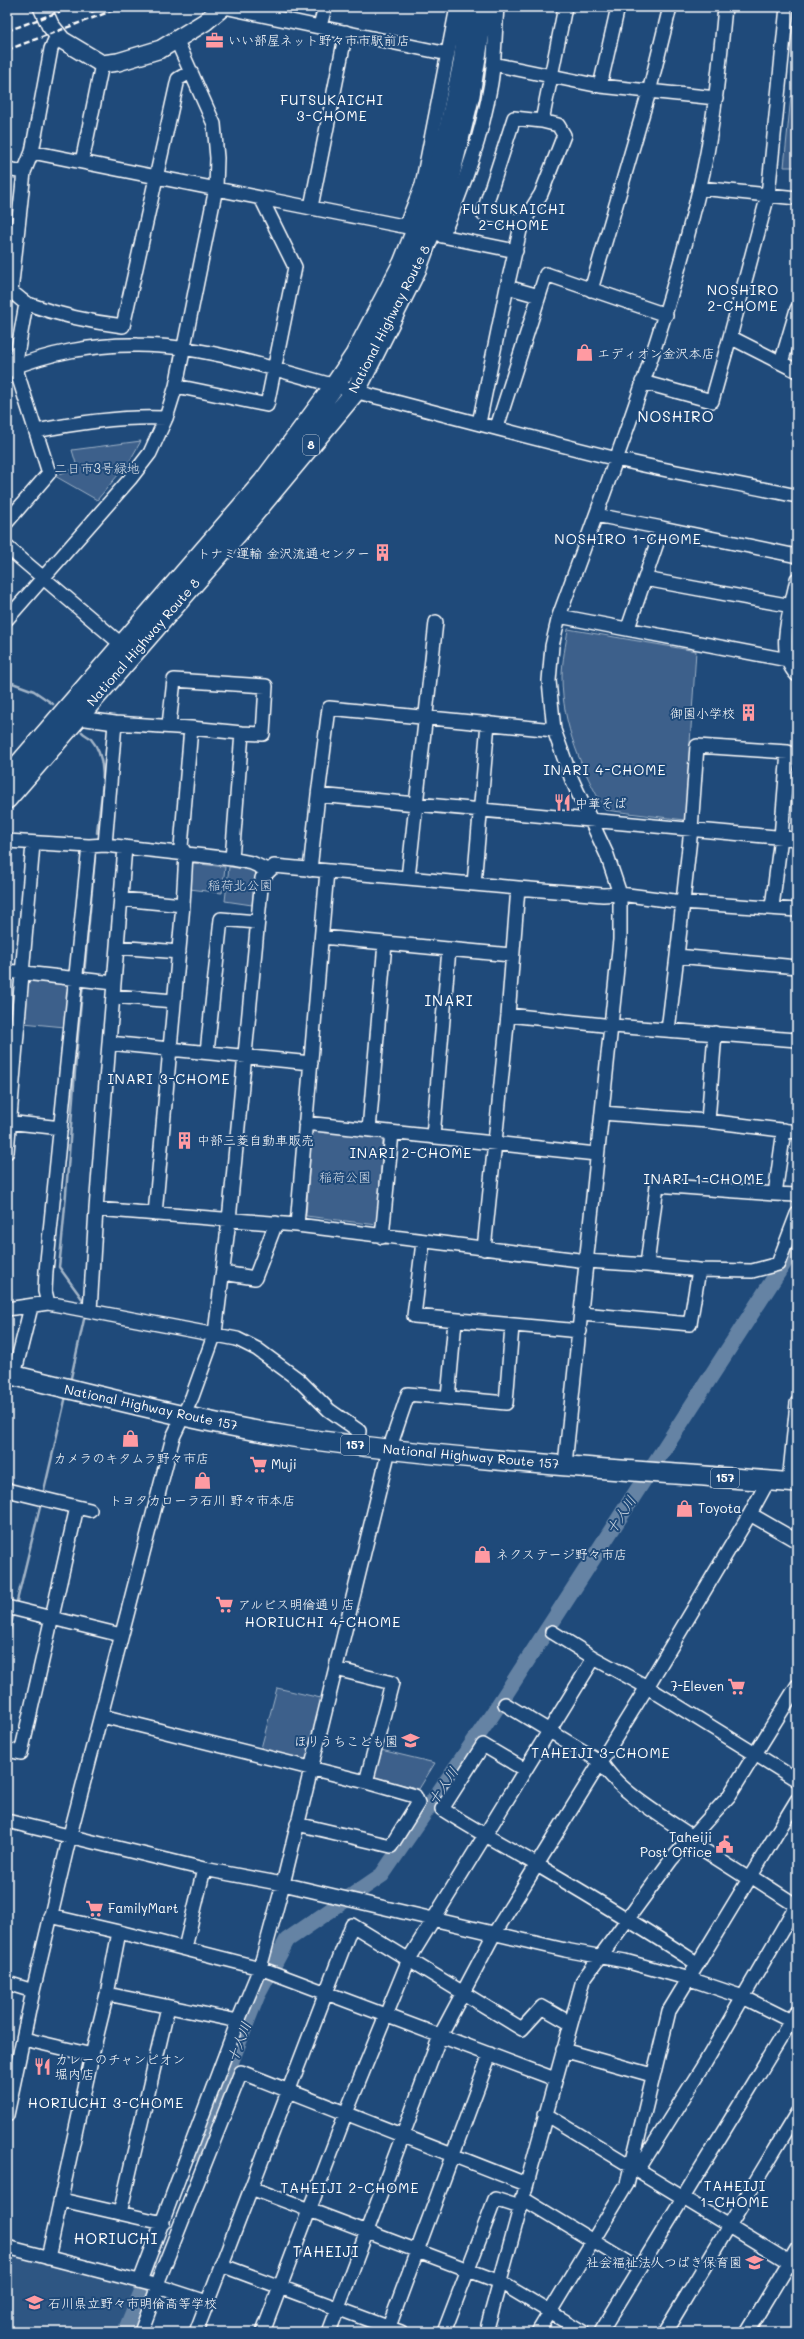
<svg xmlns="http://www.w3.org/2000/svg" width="804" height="2339" font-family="Mali,'Klee One',sans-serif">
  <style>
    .built { fill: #2e5683 }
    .green { fill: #3c618b; stroke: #9eb0c5 }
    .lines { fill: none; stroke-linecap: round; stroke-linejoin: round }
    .stream { stroke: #a3b5c8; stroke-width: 2.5 }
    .river { stroke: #6583a4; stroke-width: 16 }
    .minor-casing { stroke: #fff; stroke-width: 16 }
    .major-casing { stroke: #fff; stroke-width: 20 }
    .highway-casing { stroke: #fff; stroke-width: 22 }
    .minor { stroke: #1f4a7a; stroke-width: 13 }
    .major { stroke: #1f4a7a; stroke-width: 17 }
    .highway { stroke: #1f4a7a; stroke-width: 19 }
    .rail { stroke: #fff; stroke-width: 2.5; stroke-dasharray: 6 3; stroke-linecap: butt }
    .labels { text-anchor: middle; stroke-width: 4; stroke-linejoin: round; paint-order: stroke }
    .shield { fill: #1f4a7a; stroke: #bcc9d7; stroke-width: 1 }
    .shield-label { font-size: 12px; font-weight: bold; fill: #fff }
    .poi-label { font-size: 13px; fill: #fff; stroke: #1f4a7a; text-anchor: start }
    .street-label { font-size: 13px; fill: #fff; stroke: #1f4a7a }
    .park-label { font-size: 13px; fill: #d8dfe8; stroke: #1f4a7a }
    .neighbourhood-label { font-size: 14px; letter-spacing: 1px; fill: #fff; stroke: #1f4a7a }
    .water-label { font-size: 14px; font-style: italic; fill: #d8e0e8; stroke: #1f4a7a }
    .quarter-label { font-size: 15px; letter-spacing: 1px; fill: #fff; stroke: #1f4a7a }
  </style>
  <rect width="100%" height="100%" fill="#1f4a7a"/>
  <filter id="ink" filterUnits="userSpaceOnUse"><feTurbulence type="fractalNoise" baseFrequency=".025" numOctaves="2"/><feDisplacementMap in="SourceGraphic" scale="8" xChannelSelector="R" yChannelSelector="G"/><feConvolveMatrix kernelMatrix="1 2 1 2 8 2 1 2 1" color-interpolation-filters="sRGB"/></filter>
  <g filter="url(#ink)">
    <path class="built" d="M7,2254L138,2287L149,2295L135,2332H7Z"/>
    <path class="green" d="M791,96H797V167H784Z
      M141,441L129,462L97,500L55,476L77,467L72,450Z
      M568,629L696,651L685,820L605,810C582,770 562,725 562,677C562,661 566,644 568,629Z
      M192,863L225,867L222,893L190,889Z
      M229,867L256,870L252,905L225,901Z
      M27,980L68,983L65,1027L23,1023Z
      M312,1130L383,1138L377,1225L306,1216Z
      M277,1688L325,1699L309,1765L260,1752Z
      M381,1750L435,1763L419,1789L374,1777Z"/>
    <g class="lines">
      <path class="stream" d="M7,681L34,691L53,704
        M82,732C84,735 89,736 91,739C112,763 99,805 97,833
        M84,975L95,857
        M83,1300L59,1267C70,1173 72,1079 83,984
        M70,1382L85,1315
        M43,1495L66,1396
        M16,1605L41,1503
        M7,1643L14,1612"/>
      <path class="river" d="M195,2153L257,1996L287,1940L382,1875L492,1715L797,1243
        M125,2332L151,2269"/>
      <defs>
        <path id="minor" d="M224,7L448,54
          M497,7C495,32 495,58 491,83C482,137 464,186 442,236L516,251
          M320,26L325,7
          M493,64L600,86L716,98
          M600,86L618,7
          M32,152L261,198
          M82,162L102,64
          M7,169L24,172L32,152L51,49L57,35
          M700,188L797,198
          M311,207L346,32
          M523,222L483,214L514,118L542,121
          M406,225L422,185L457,7
          M591,290L649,92L670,7
          M7,292C16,292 20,301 28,304C59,315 91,322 123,326L178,79L190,72
          M11,292L24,172
          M539,296L507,287L521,226L541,194L564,135L558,125L542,121L565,7
          M730,337L768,195L787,7
          M781,363L797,309
          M7,370C47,353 95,344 138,345C213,345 296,377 369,395C450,416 532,438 613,458C674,473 736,483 797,496
          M642,382L712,401L730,337L797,371
          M176,386L267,405L295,267L261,198L418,229
          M479,423L507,287
          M497,427L546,274L666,315
          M36,431C80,422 122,416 166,418
          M596,515L662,528
          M7,522L49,473L15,366L26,304
          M7,547L121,644
          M645,579L792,606
          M797,579C792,607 774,652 797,675
          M559,616L788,660
          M7,619L130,479L150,453L166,418L176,386L216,188L217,158L214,124L177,41
          M628,628L662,528L797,556
          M79,718L115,723L105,845
          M115,723L191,728
          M169,725L174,680L266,686L263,734L242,733
          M318,795L329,708L554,730
          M7,841L89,846L105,845L232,859L252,863L267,870
          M310,870L318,795L797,839
          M408,878L436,622
          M474,884L488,723
          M121,899L183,905
          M322,937L511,955
          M117,947L179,952
          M677,956L691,829L697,746L788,752L781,837L772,907
          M7,971L114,983L109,1043L311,1063
          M114,983L125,847
          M113,996L174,1001
          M508,1015L613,1026L797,1040
          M668,1030L677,956L797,967
          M207,1052L221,919L257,922
          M602,1113L708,1121L797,1132
          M708,1121L715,1033
          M7,1122L61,1128
          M305,1123L596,1154
          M369,1130L385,943
          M433,1137L449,949
          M7,1152L33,844
          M775,1194L797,1195
          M96,1209L297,1225L587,1261L647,1265
          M155,1214L183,905L186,854L181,847L191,728L242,733L232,859
          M297,1225L327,871
          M382,1237L392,1133
          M423,1242L414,1316L580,1331
          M484,1249L508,1015L518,888
          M699,1270L752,1271L778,1264L797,1214
          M223,1273L255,1278L276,1223
          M48,1303L45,1291L46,1271L89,846
          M7,1309L48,1303L237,1339L257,1349L299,1380L329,1410L359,1431L357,1445
          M90,1311L96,1209L109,1043
          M582,1314L690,1324L699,1270L647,1265L657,1185L775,1194L784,1130
          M14,1375L31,1307
          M448,1398L455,1321
          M565,1464L620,940V894L607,855L572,780L554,730L549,681L552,646L559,616C610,476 665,335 699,190C714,130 719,68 725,7
          M789,1483L797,1403
          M7,1490L77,1507
          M750,1514L797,1541
          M7,1607L121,1635
          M552,1632L594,1658
          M336,1669L392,1683L366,1782
          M505,1704L601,1762C618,1791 663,1817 691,1836
          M102,1716L366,1782L415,1796L418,1803L391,1846L297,1824
          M7,1750L21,1753L77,1507L90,1510
          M525,1770L483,1745L442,1809C474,1830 507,1847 539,1866C593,1898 646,1930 698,1964
          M7,1821L204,1869L283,1884L565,1950L625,1961L690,1979L743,1997L797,2024
          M688,1840L749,1879
          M751,1876L797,1906
          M50,1916L119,1932
          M185,1948L204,1869
          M7,1983L33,1991
          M107,1994L238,2021
          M24,2039L92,2055L107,1994L119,1932L260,1968L555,2079
          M563,2050L652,2075
          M545,2114L797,2267
          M7,2115L33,1991L70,1835L173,1437L192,1397L215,1333L229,1220L262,878L274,866L518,888L603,895L620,894L682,902L797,910
          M638,2170L705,2063L797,1904
          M251,2188L500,2282L583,2332
          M522,2198L639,2269
          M62,2200L163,2223
          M120,2213L168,2007
          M7,2247L158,2286L141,2332
          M48,2258L92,2055
          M221,2265L401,2332
          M140,2281L238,2021L260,1968L283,1884L389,1450L408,1394L506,1403L512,1326
          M207,2302L158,2286L159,2279L241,2072L526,2184
          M196,2332L352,1925L522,2029L542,2007L570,2023
          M263,2332L346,2113L409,1959L594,1658L647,1687L797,1780
          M329,2332L440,2036L494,1934L647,1687L750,1514L768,1481
          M387,2332L490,2054
          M444,2332L495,2199L520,2207
          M486,2332L583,1980L671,1860L729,1796L797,1686
          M538,2332L627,2184L669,2011L797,1800
          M601,2332L797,2011
          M665,2332L797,2113
          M747,2332L797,2249"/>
        <path id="major" d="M42,7L50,25L62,40L102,64L118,62L161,49L205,22L223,7"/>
        <path id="highway" d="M7,778L263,482L335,385L355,355L403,263L428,200L448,133L463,63L470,7
          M7,799L237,534L355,392L417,268L447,187L470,95L484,7
          M7,1374C102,1396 197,1422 293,1437C460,1461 629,1470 797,1483"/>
      </defs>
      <use href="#minor" class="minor-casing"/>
      <use href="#major" class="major-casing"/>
      <use href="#highway" class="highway-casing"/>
      <use href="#minor" class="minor"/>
      <use href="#major" class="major"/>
      <use href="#highway" class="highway"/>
      <path class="rail" d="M91,12L105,7
        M7,31L72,7
        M7,50L122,7"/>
    </g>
  </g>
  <defs>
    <symbol id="office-bare" viewBox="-9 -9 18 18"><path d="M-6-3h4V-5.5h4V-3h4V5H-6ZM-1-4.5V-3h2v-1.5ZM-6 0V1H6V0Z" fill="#ff9aa2" stroke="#1f4a7a" stroke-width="2.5" paint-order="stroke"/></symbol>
    <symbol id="shop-bare" viewBox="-9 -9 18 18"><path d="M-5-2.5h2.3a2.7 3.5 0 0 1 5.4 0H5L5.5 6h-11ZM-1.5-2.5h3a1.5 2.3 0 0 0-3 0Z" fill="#ff9aa2" stroke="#1f4a7a" stroke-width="2.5" paint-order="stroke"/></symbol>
    <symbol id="building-bare" viewBox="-9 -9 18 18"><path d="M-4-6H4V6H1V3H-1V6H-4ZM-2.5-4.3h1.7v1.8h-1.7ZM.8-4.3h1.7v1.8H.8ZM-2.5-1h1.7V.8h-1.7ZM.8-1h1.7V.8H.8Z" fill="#ff9aa2" stroke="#1f4a7a" stroke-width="2.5" paint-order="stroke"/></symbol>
    <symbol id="restaurant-bare" viewBox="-9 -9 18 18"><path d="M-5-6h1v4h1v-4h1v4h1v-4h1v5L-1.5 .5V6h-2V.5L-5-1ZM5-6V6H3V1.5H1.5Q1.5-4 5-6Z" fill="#ff9aa2" stroke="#1f4a7a" stroke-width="2.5" paint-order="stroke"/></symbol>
    <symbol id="supermarket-bare" viewBox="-9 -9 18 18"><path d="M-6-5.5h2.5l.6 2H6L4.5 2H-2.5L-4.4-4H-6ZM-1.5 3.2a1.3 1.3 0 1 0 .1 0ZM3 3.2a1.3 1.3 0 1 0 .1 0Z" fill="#ff9aa2" stroke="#1f4a7a" stroke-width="2.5" paint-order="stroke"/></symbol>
    <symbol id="school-bare" viewBox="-9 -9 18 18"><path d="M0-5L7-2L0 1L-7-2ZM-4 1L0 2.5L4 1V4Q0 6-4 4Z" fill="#ff9aa2" stroke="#1f4a7a" stroke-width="2.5" paint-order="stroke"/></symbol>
    <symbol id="civic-bare" viewBox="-9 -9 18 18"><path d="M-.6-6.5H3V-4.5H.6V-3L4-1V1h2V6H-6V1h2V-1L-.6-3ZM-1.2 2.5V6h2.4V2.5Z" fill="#ff9aa2" stroke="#1f4a7a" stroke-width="2.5" paint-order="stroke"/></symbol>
  </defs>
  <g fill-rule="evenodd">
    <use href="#office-bare" x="202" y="28" width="25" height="25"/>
    <use href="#shop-bare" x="572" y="340" width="25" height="25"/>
    <use href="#building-bare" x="370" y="540" width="25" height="25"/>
    <use href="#building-bare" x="736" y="700" width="25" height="25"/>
    <use href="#restaurant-bare" x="550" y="790" width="25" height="25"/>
    <use href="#building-bare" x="172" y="1128" width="25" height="25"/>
    <use href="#shop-bare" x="118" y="1426" width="25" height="25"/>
    <use href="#supermarket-bare" x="246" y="1452" width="25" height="25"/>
    <use href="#shop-bare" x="190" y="1468" width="25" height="25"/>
    <use href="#shop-bare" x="672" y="1496" width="25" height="25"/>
    <use href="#shop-bare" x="470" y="1542" width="25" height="25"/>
    <use href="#supermarket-bare" x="212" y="1592" width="25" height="25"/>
    <use href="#supermarket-bare" x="724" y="1674" width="25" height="25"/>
    <use href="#school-bare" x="398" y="1728" width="25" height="25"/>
    <use href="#civic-bare" x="712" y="1832" width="25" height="25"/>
    <use href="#supermarket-bare" x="82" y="1896" width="25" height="25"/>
    <use href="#restaurant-bare" x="30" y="2054" width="25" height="25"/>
    <use href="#school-bare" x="742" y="2250" width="25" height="25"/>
    <use href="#school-bare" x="22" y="2290" width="25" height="25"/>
  </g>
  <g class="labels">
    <g class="shield">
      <rect x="303" y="435" width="16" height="20" rx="3"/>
      <rect x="341" y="1435" width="28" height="20" rx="3"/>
      <rect x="711" y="1468" width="28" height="20" rx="3"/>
    </g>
    <g class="shield-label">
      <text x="311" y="449">8</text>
      <text x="355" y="1449">157</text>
      <text x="725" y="1482">157</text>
    </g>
    <g class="poi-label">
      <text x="228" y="45">いい部屋ネット野々市市駅前店</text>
      <text x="597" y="358">エディオン金沢本店</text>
      <text x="370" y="558" text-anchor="end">トナミ運輸 金沢流通センター</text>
      <text x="735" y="718" text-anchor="end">御園小学校</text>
      <text x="575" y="808">中華そば</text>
      <text x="197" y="1145">中部三菱自動車販売</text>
      <text x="131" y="1463" text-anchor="middle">カメラのキタムラ野々市店</text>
      <text x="271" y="1469">Muji</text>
      <text x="202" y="1505" text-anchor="middle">トヨタカローラ石川 野々市本店</text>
      <text x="698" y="1513">Toyota</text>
      <text x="496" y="1559">ネクステージ野々市店</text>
      <text x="238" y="1609">アルビス明倫通り店</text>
      <text x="724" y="1691" text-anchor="end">7-Eleven</text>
      <text x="398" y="1746" text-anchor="end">ほりうちこども園</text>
      <text x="712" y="1842" text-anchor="end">Taheiji<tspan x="712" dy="15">Post Office</tspan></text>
      <text x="108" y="1913">FamilyMart</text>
      <text x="55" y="2064">カレーのチャンピオン<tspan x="55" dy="15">堀内店</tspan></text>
      <text x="742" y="2267" text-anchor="end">社会福祉法人つばき保育園</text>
      <text x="48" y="2308">石川県立野々市明倫高等学校</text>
    </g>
    <g class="street-label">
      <text transform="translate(389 319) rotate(-63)" y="5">National Highway Route 8</text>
      <text transform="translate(143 642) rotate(-49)" y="5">National Highway Route 8</text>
      <text transform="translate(151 1407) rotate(12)" y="5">National Highway Route 157</text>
      <text transform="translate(471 1456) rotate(5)" y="5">National Highway Route 157</text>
    </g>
    <g class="park-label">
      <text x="97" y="473">二日市3号緑地</text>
      <text x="240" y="890">稲荷北公園</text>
      <text x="345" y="1182">稲荷公園</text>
    </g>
    <g class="neighbourhood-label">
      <text x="332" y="105">FUTSUKAICHI<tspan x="332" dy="16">3-CHOME</tspan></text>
      <text x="514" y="214">FUTSUKAICHI<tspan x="514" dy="16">2-CHOME</tspan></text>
      <text x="743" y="295">NOSHIRO<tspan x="743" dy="16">2-CHOME</tspan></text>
      <text x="628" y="544">NOSHIRO 1-CHOME</text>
      <text x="605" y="775">INARI 4-CHOME</text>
      <text x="169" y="1084">INARI 3-CHOME</text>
      <text x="411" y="1158">INARI 2-CHOME</text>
      <text x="704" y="1184">INARI 1-CHOME</text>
      <text x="323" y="1627">HORIUCHI 4-CHOME</text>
      <text x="601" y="1758">TAHEIJI 3-CHOME</text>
      <text x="106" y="2108">HORIUCHI 3-CHOME</text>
      <text x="735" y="2191">TAHEIJI<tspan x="735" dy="16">1-CHOME</tspan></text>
      <text x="350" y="2193">TAHEIJI 2-CHOME</text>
    </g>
    <g class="water-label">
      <text transform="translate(621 1515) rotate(-57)" y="5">十人川</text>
      <text transform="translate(443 1786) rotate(-56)" y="5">十人川</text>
      <text transform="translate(239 2042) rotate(-69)" y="5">十人川</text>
    </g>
    <g class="quarter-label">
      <text x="676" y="422">NOSHIRO</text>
      <text x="449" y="1006">INARI</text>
      <text x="116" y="2244">HORIUCHI</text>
      <text x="326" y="2257">TAHEIJI</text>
    </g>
  </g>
  <rect width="804" height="2339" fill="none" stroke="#1f4a7a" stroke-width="24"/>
  <rect x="12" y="12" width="780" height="2315" fill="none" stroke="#fff" stroke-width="1.5" filter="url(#ink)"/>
</svg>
